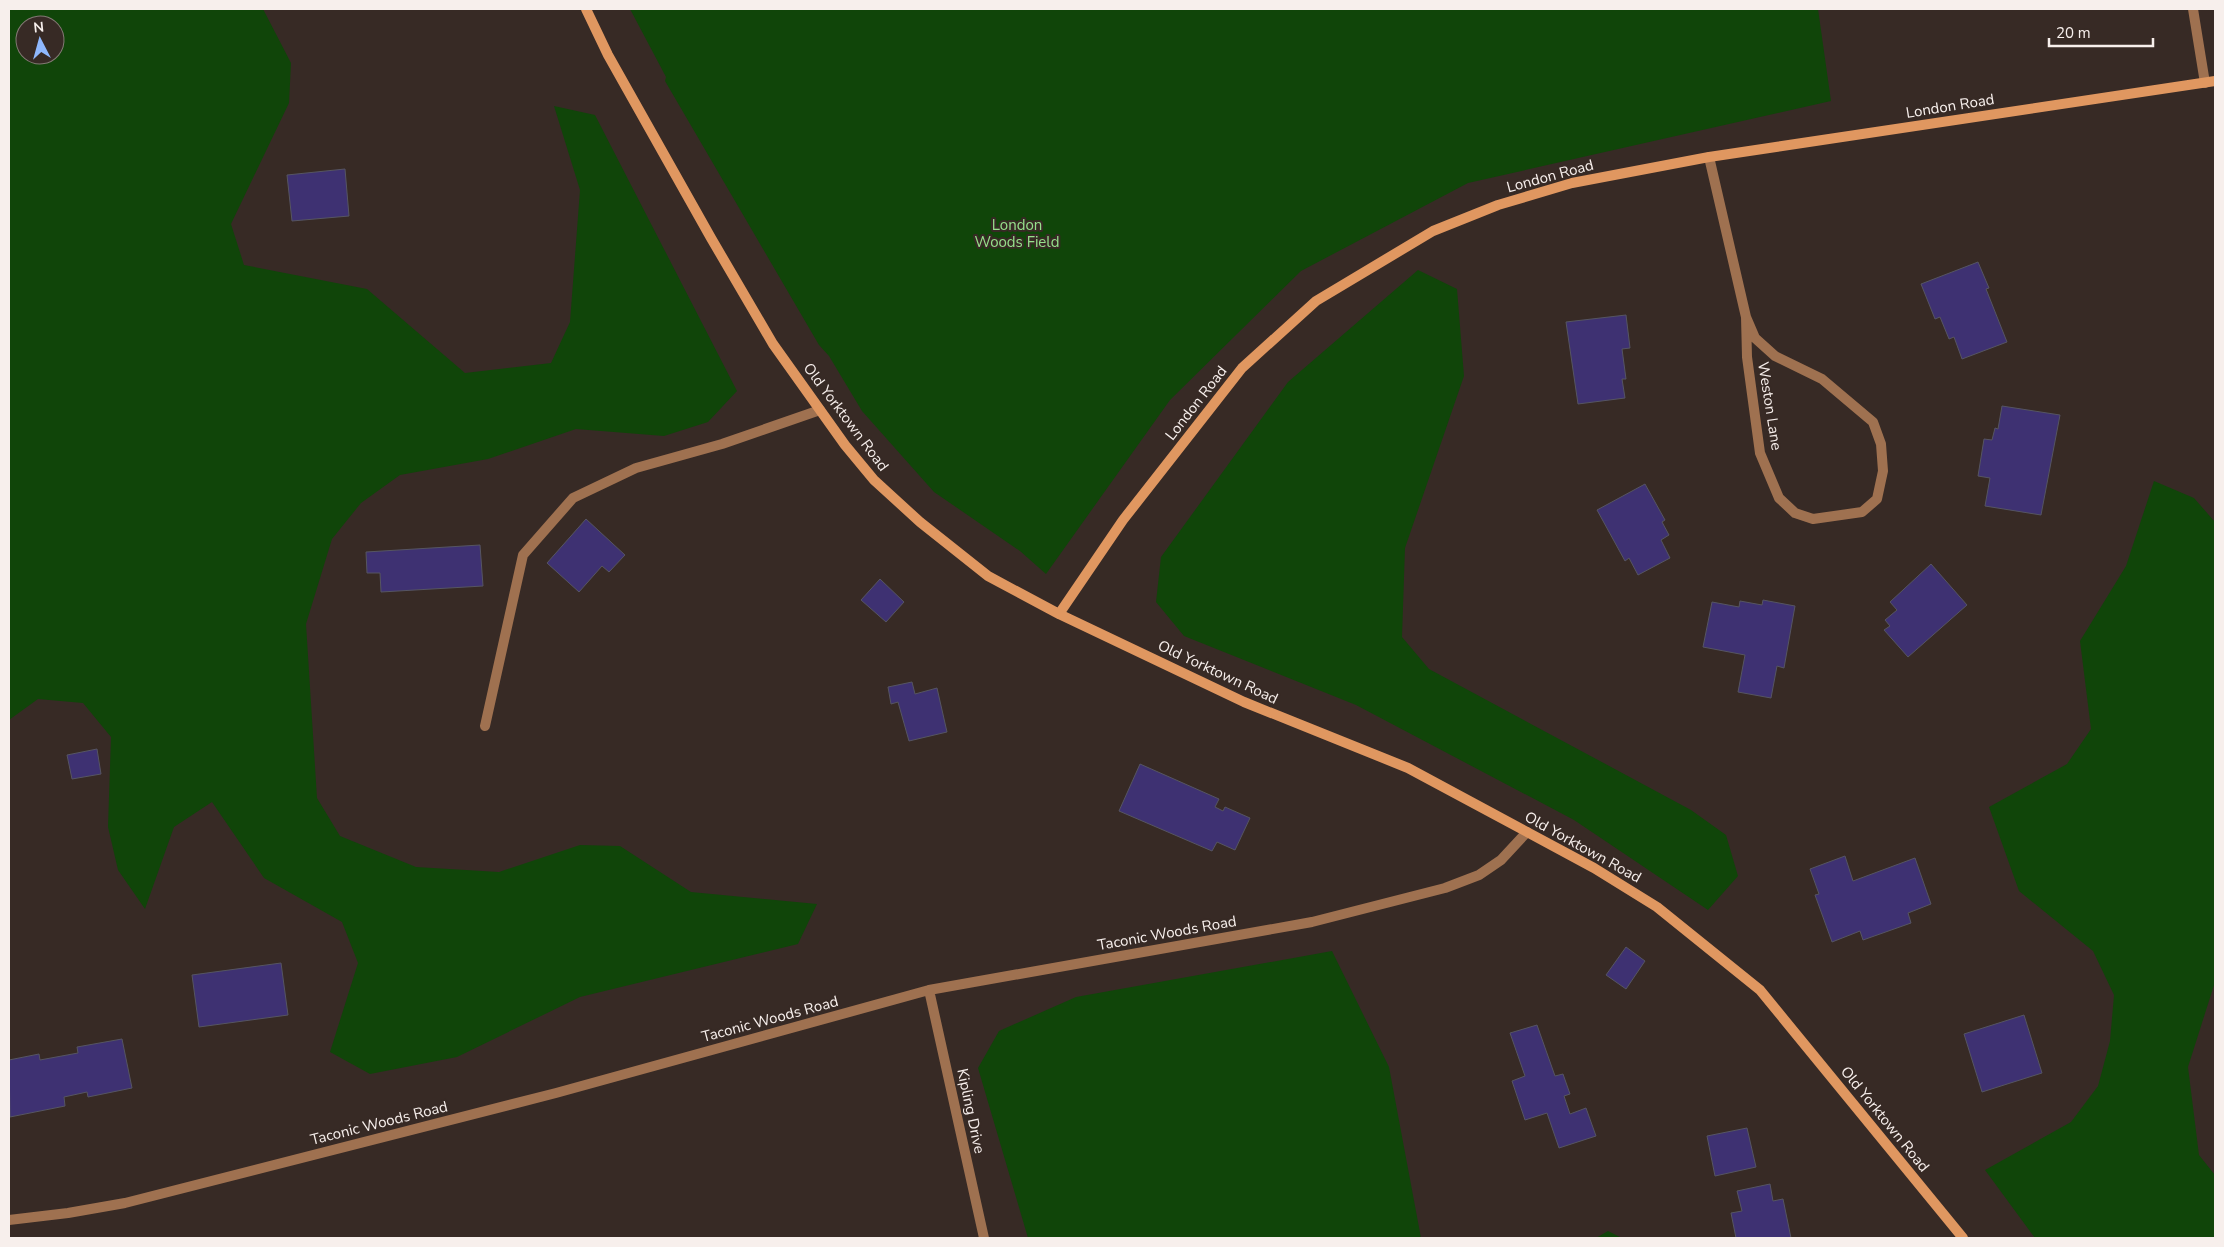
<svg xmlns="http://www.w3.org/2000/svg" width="2224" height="1247" font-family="'Nunito Sans',sans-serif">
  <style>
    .green { fill: #104509; fill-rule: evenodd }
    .building { fill: #3e3172; stroke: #565562 }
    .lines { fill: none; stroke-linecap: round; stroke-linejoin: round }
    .lane { stroke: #9f7150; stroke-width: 10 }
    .street { stroke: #9f7150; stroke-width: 10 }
    .secondary { stroke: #e09760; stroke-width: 10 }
    .labels { text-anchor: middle; stroke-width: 4; stroke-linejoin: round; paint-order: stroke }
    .street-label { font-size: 15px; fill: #f7efec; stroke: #372a25 }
    .park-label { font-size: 15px; fill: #96e08b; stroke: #372a25 }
  </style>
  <rect width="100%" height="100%" fill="#372a25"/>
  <path class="green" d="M9,9H263L291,63L289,103L231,224L244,265L367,289L465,373L551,363L570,322L580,190L554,106L595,115L737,391L708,422L664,436L576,429L488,459L400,475L361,503L332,539L306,624L317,798L340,836L416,867L499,872L580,845L620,846L691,892L817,904L798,944L580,997L457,1057L370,1074L330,1052L358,963L342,922L264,878L212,802L174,827L145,909L118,870L108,827L111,737L83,703L38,699L9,720ZM25,25H55V55H25Z
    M630,9H1818L1831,101L1468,183L1301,271L1170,400L1046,574L1020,551L934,492L862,411L829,356L819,345L665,81L666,77Z
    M1418,270L1457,289L1464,376L1405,548L1402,637L1429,669L1691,810L1726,835L1738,876L1708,910L1574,820L1356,705L1184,636L1156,602L1161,557L1288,382Z
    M2154,481L2194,498L2215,522V982L2188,1067L2199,1155L2215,1175V1238H2035L1985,1170L2071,1122L2098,1086L2110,1041L2114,995L2093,951L2019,891L1989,807L2067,764L2091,729L2080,641L2126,566Z
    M1332,951L1389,1067L1421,1238H1028L978,1068L999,1031L1076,997Z
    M1608,1231L1622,1238H1596Z"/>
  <path class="building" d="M345,169L349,216L292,221L287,175Z
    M1978,262L1989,288L1986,289L2007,342L1962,359L1954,337L1949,339L1940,317L1935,319L1921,284Z
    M1626,315L1630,348L1622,349L1626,379H1622L1625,398L1578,404L1566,322Z
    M2002,406L2060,415L2041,515L1985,506L1990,478L1978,476L1984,439L1992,440L1995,428L1998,429Z
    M1645,484L1665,520L1662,522L1669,535L1661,540L1670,558L1638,575L1629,558L1625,561L1597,510Z
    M586,519L625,555L609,572L602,566L579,592L547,563Z
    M480,545L483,586L381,592L380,573H367L366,552Z
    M1931,564L1967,605L1908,657L1884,630L1890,626L1885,620L1897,610L1890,602Z
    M880,579L904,602L886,622L861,600Z
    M1763,600L1795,606L1784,668L1777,666L1771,698L1738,692L1745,655L1703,647L1712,602L1739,607L1740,601L1762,605Z
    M912,682L915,694L937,688L947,732L909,741L898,702L891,704L888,687Z
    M97,749L101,774L72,779L67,755Z
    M1140,764L1219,799L1215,807L1223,811L1225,807L1250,818L1235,850L1217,842L1212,851L1119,811Z
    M1845,856L1853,881L1915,858L1931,904L1908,913L1911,923L1863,940L1860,931L1832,942L1815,895L1819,894L1810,869Z
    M1626,947L1645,961L1626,989L1606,975Z
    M281,963L288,1015L199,1027L192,975Z
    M2024,1015L2042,1073L1982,1092L1964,1034Z
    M1537,1025L1555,1076L1563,1074L1570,1094L1564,1096L1570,1114L1586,1108L1596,1136L1559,1148L1547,1113L1525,1120L1512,1081L1525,1076L1510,1033Z
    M122,1039L132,1088L88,1097L87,1092L64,1097L65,1106L10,1117L9,1060L39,1054L40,1060L78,1053L77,1047Z
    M1747,1128L1756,1167L1715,1176L1707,1136Z
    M1770,1184L1773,1201L1783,1199L1791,1238H1736L1731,1213L1742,1211L1737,1191Z"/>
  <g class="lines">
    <path class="lane" d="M485,726L523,555L573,498L636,468L722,444L820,410"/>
    <path class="street" d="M2193,9L2205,83
      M1709,157L1746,317L1755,338L1775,356L1822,379L1873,422L1881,444L1883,471L1877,499L1862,512L1813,519L1795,513L1779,498L1760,453L1747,357L1746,317
      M929,990L984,1238
      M9,1220L68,1213L125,1203L556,1093L929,990L1312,922L1445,888L1479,875L1501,860L1527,832"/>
    <path class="secondary" d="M586,9L608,55L711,238L773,344L845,445L874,480L920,522L988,576L1059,614L1244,702L1408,768L1594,868L1657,907L1760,990L1963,1238
      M1059,614L1123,520L1242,368L1316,301L1433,231L1498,205L1572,183L1709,157L2215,81"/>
  </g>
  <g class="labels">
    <g class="street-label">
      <text transform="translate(1950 106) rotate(-9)" y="5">London Road</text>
      <text transform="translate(1550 176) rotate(-15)" y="5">London Road</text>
      <text transform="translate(1196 403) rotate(-52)" y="5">London Road</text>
      <text transform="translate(1770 406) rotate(81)" y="5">Weston Lane</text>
      <text transform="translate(846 417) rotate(53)" y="5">Old Yorktown Road</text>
      <text transform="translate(1218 672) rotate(25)" y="5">Old Yorktown Road</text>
      <text transform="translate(1583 847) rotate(29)" y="5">Old Yorktown Road</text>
      <text transform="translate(1167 933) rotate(-10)" y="5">Taconic Woods Road</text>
      <text transform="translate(770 1019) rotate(-15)" y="5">Taconic Woods Road</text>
      <text transform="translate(971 1111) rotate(78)" y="5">Kipling Drive</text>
      <text transform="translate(1885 1119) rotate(51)" y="5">Old Yorktown Road</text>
      <text transform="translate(379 1123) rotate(-14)" y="5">Taconic Woods Road</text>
    </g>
    <g class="park-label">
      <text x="1017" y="230">London<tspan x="1017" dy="17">Woods Field</tspan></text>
    </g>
  </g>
  <rect width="2224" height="1247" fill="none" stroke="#f7efec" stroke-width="20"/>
  <g transform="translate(40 40) rotate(354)"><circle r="24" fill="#372a25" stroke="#847975"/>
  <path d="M0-4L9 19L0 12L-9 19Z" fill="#8fb8fd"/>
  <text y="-8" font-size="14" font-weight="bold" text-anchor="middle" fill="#f7efec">N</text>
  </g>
  <path d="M2049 38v8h104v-8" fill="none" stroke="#f7efec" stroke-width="2.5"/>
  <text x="2056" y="38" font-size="15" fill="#f7efec" stroke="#372a25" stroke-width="4" paint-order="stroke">20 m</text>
</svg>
